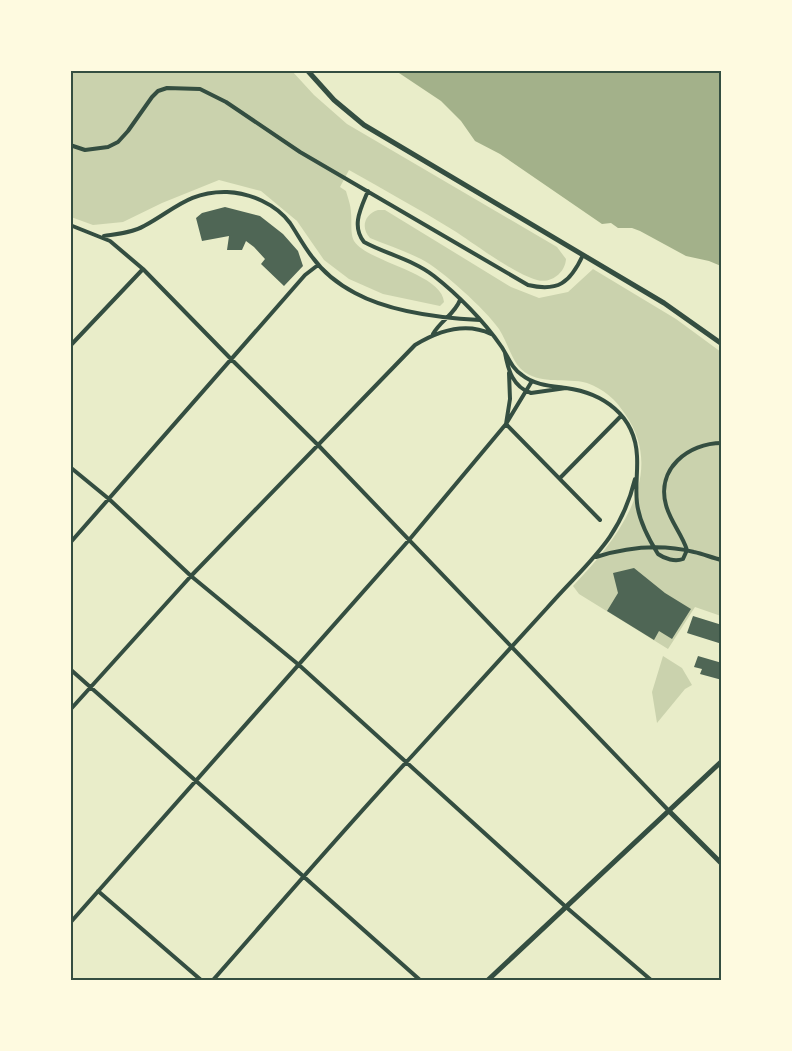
<svg xmlns="http://www.w3.org/2000/svg" width="792" height="1051" font-family="'Asap Condensed',sans-serif">
  <style>
    .green { fill: #cad2ad }
    .water { fill: #a3b18a }
    .building { fill: #4f6655 }
    .lines { fill: none; stroke-linecap: round; stroke-linejoin: round }
    .minor { stroke: #344e41; stroke-width: 4 }
    .tertiary { stroke: #344e41; stroke-width: 5 }
    .neatline { fill: none; stroke: #344e41; stroke-width: 2 }
  </style>
  <rect width="100%" height="100%" fill="#e9edc9"/>
  <path class="green" d="M70,71H292L314,95L347,124L557,247L566,259C565,273 551,284 537,280C514,274 475,244 453,230C419,209 384,190 349,170L340,187L346,191C348,198 351,206 351,213C352,221 350,234 354,241C367,262 442,273 444,302L440,306L383,294L349,279L324,260L297,221L261,191L219,180L162,203L123,222L93,225L71,217Z
    M378,210H385L511,287L539,298L568,292L593,269L676,319L721,352V616L695,607L668,649L579,594L573,586C615,542 669,476 625,414C616,400 604,389 587,383C566,377 539,386 521,369C511,359 507,341 499,329C486,310 441,269 421,259C405,251 387,245 370,238C360,227 365,214 378,210Z
    M663,656L682,668L692,685L685,689L657,723L652,692Z"/>
  <path class="water" d="M396,71H721V266L709,261L686,256L640,231L632,228H618L611,223L602,224L500,154L475,141L461,121L441,101Z"/>
  <path class="building" d="M225,207L260,216L283,234L298,251L303,266L284,286L261,264L265,259L254,247L246,241L242,250H227L229,236L202,241L196,218L202,213Z
    M634,568L665,593L691,609L672,639L659,631L654,640L607,611L618,593L613,573Z
    M693,616L722,625V644L687,633Z
    M698,656L722,663V680L700,674L702,669L694,667Z"/>
  <g class="lines">
    <path class="minor" d="M70,145L85,150L108,147L118,142L128,131L152,97L158,91L167,88L200,89L226,102L300,152L528,285C558,292 570,283 583,255
      M368,191C361,208 351,226 364,242C386,254 414,260 434,276C457,294 484,321 501,346C508,356 511,368 522,375C534,385 551,386 566,388L531,393C513,387 508,370 505,353
      M70,225L110,241L143,269L231,359L319,446L669,811
      M104,236C117,234 132,233 144,226C174,210 189,191 227,192C250,193 276,204 290,223C298,235 304,247 313,258C323,272 340,285 355,293C390,312 440,318 480,320
      M433,334C440,321 455,314 460,300
      M70,346L143,269
      M509,373L510,399L506,424L600,520
      M566,388C603,393 635,415 637,456C638,472 635,487 637,503C639,521 648,538 658,554C665,559 675,562 683,559L687,550
      M70,467L109,499L191,576L299,665L566,907L651,980
      M560,478L621,416
      M70,543L305,275L318,265
      M687,550C682,534 670,521 666,505C656,469 688,443 722,443
      M596,557C628,547 662,544 694,552C704,554 712,558 722,560
      M70,669L420,980
      M70,710L191,576L415,345C438,331 466,322 491,334
      M98,891L201,980
      M70,923L409,540L506,424L532,381
      M213,980C279,905 344,829 412,756C457,707 502,658 547,608C586,563 620,541 635,479"/>
    <path class="tertiary" d="M307,70L334,100L364,125L664,303L722,344
      M669,811L722,864
      M488,980L722,761"/>
  </g>
  <rect width="792" height="1051" fill="none" stroke="#fefae0" stroke-width="144"/>
  <rect x="72" y="72" width="648" height="907" class="neatline"/>
</svg>
